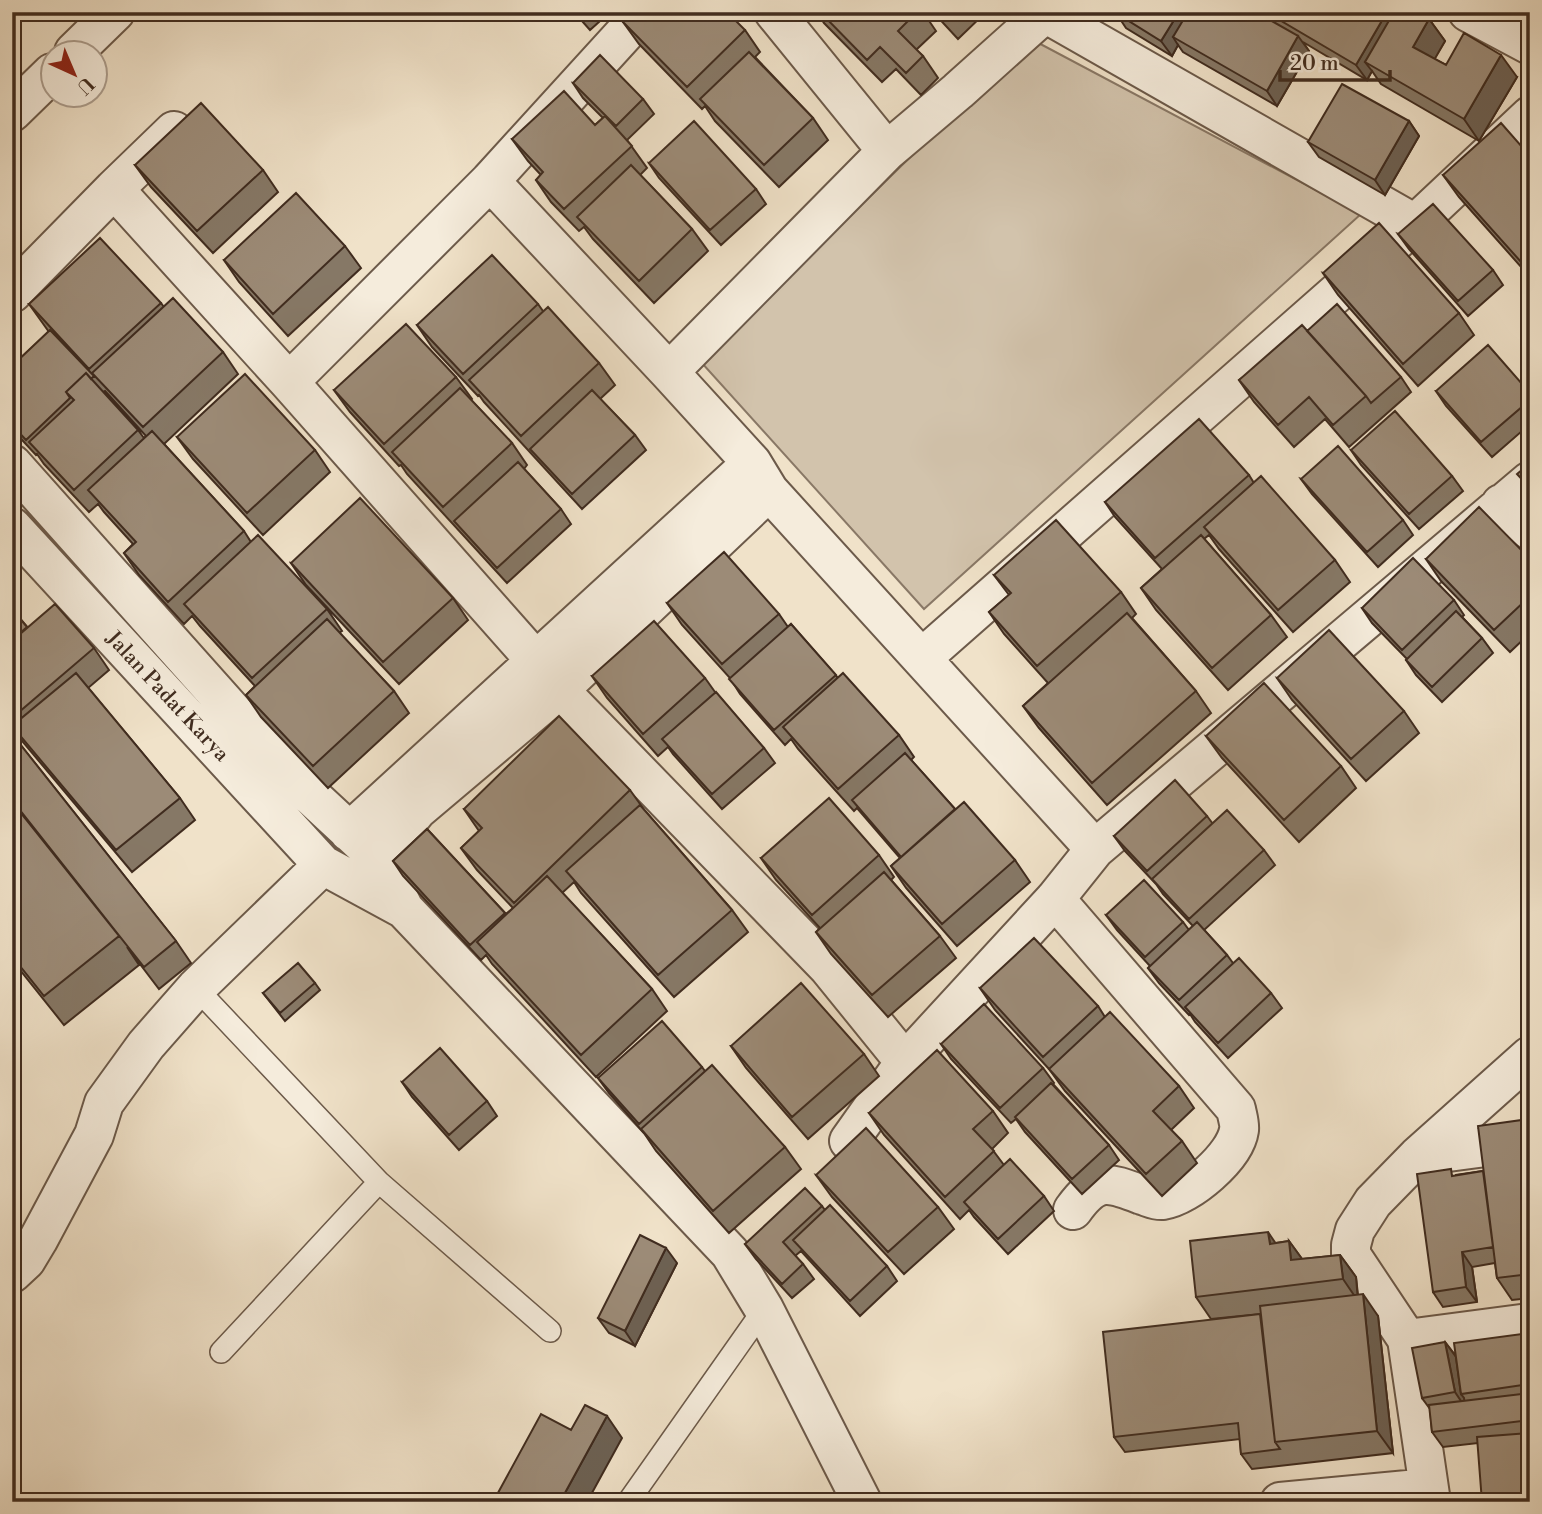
<svg xmlns="http://www.w3.org/2000/svg" width="1542" height="1514" font-family="'Libre Bodoni',serif">
  <style>
    .green { fill: #d2c3ac; stroke: #897866; stroke-width: 2 }
    .lines { fill: none; stroke-linecap: round; stroke-linejoin: round }
    .lane-casing { stroke: #6c5a4a; stroke-width: 24 }
    .street-casing { stroke: #6c5a4a; stroke-width: 42 }
    .lane { stroke: #f5ecdc; stroke-width: 21 }
    .street { stroke: #f5ecdc; stroke-width: 38 }
    .wall { fill: #867866; stroke: #402c1f; stroke-width: 2; fill-rule: evenodd }
    .shaded-wall { fill: #6d6153; stroke: #402c1f; stroke-width: 2 }
    .building { fill: #9c8b77; stroke: #402c1f; stroke-width: 2 }
    .labels { text-anchor: middle; stroke-width: 6; stroke-linejoin: round; paint-order: stroke }
    .street-label { font-size: 21px; fill: #402c1f; stroke: #f5ecdc }
  </style>
  <rect width="100%" height="100%" fill="#f0e2c9"/>
  <filter id="stains"><feTurbulence type="fractalNoise" baseFrequency=".00286" numOctaves="4"/><feColorMatrix values="0 0 0 0 .2 0 0 0 0 .09 0 0 0 0 .02 0 0 0 .5 -.17"/></filter>
  <radialGradient id="worn" r=".72"><stop offset=".6" stop-color="#630" stop-opacity="0"/><stop offset="1" stop-color="#630" stop-opacity=".3"/></radialGradient>
  <path class="green" d="M1031,39L1361,214L924,609L701,362Z"/>
  <g class="lines">
    <defs>
      <path id="lane" d="M196,988L379,1182L550,1331
        M221,1352L379,1182
        M628,1502L764,1309"/>
      <path id="street" d="M774,12L887,151
        M1468,12L1530,45
        M1045,13L1415,224
        M74,52L115,12
        M12,112L52,73
        M490,181L669,372L752,463L769,491L1095,849
        M114,189L289,382L536,661L559,690L828,967L905,1062
        M12,293L114,189L174,131
        M669,372L887,151L958,91L1046,12
        M289,382L490,181L644,12
        M12,464L294,780L378,858L404,909L730,1253L764,1309L862,1502
        M1501,504L1530,530
        M12,527L323,865L404,909
        M922,658L1415,224L1530,116
        M349,832L752,463
        M378,858L417,810L559,690L769,491
        M1055,899L1236,1109C1237,1115 1240,1124 1239,1130C1235,1157 1189,1196 1163,1200C1156,1201 1149,1197 1142,1195C1108,1182 1097,1177 1073,1210
        M849,1141L905,1062L1055,899L1095,849L1530,481
        M1418,1156L1530,1141
        M12,1273L26,1260L38,1240L94,1135L104,1103L146,1045L196,988L323,865
        M1407,1339L1530,1323
        M1280,1502L1429,1488
        M1431,1502L1407,1339L1351,1255V1245L1355,1230L1373,1202L1418,1156L1530,1056"/>
    </defs>
    <use href="#lane" class="lane-casing"/>
    <use href="#street" class="street-casing"/>
    <use href="#lane" class="lane"/>
    <use href="#street" class="street"/>
  </g>
  <path class="wall" d="M574,12H610L590,30Z
    M798,12H806L801,16Z
    M817,12H923L936,31L916,50L923,56L938,78L921,95L896,69L882,82L824,23Z
    M933,12H986L958,39Z
    M1117,12H1418L1429,19L1445,41L1434,59L1446,65L1517,77L1479,141L1381,84L1372,71L1367,80L1303,42L1309,51L1277,106L1183,52L1178,45L1172,56L1126,28L1116,13Z
    M623,22L745,30L760,52L755,57L813,118L828,140L779,187L715,121L705,106L702,109L639,44Z
    M573,83L643,99L654,114L627,140L647,168L640,175L692,229L708,251L654,303L593,239L584,227L579,231L551,202L536,180L541,175L528,161L512,139L595,125L603,118L583,98Z
    M1409,121L1419,136L1385,195L1319,157L1308,142Z
    M1530,156V277L1459,197L1443,175Z
    M649,163L756,189L766,204L721,245L659,178Z
    M135,165L263,170L278,192L213,253L151,187Z
    M1398,234L1493,270L1503,285L1468,316L1409,249Z
    M345,246L361,268L288,336L239,282L224,260Z
    M1323,273L1459,313L1474,335L1418,386L1338,295Z
    M161,303L164,307L223,352L238,374L164,444L244,531L251,542L327,609L342,631L339,633L394,691L409,713L328,788L261,717L246,695L255,686L200,626L192,616L184,624L139,575L124,553L133,544L104,512L98,504L89,512L44,464L37,454L36,455L12,429V366L49,332L29,304ZM105,391L146,436L144,438L138,430L103,392Z
    M538,304L543,311L599,363L615,385L600,399L635,435L646,450L582,509L484,402L479,395L478,396L432,347L417,325Z
    M1307,331L1401,377L1411,392L1349,447L1325,419L1294,447L1254,402L1239,380Z
    M456,377L472,399L471,400L512,443L527,465L524,469L561,509L571,524L507,583L407,474L401,465L399,466L350,412L334,390Z
    M1436,391L1530,393V424L1492,457L1446,406Z
    M177,437L315,450L330,472L263,535L193,459Z
    M1351,450L1452,476L1463,491L1419,529L1361,465Z
    M1249,475L1254,483L1335,560L1350,582L1293,632L1219,549L1209,535L1204,539L1271,615L1287,637L1228,690L1156,610L1141,588L1162,569L1115,517L1105,502Z
    M1301,479L1403,520L1413,535L1378,567L1312,494Z
    M1426,559H1530V633L1510,652L1441,581Z
    M291,563L453,598L468,620L399,684L306,585Z
    M994,575L1121,592L1136,614L1132,618L1196,691L1211,713L1107,805L1039,728L1023,706L1048,683L1004,634L989,612L1009,595Z
    M1454,600L1464,615L1462,617L1482,638L1493,653L1442,702L1416,675L1406,660L1407,659L1372,623L1362,608Z
    M667,603L779,614L788,627L791,624L838,678L899,735L914,757L911,760L955,809L1015,860L1030,882L957,946L906,888L891,866L900,858L857,808L854,811L798,749L791,739L785,745L740,694L730,678L682,625Z
    M12,609L28,628L94,648L109,670L88,688L180,798L195,820L132,872L12,729Z
    M592,676L705,678L715,692L764,748L775,763L722,809L673,754L668,747L658,756L607,698Z
    M1277,678L1404,711L1419,733L1366,781L1292,700Z
    M12,734L176,941L191,963L159,989L127,947L139,965L64,1025L12,960Z
    M1206,736L1341,766L1356,788L1299,842L1222,758Z
    M630,790L645,811L732,910L748,932L674,997L581,893L574,882L562,893L652,989L667,1011L596,1077L492,964L486,955L481,960L403,876L393,861L427,829L506,914L513,908L477,870L461,848L479,831L464,809Z
    M1207,816L1213,824L1264,850L1275,865L1204,930L1227,955L1233,963L1271,993L1282,1008L1228,1058L1195,1022L1190,1014L1189,1015L1159,983L1148,968L1150,966L1117,930L1106,915L1183,922L1189,930L1193,926L1163,894L1156,884L1125,851L1114,836Z
    M879,855L894,877L891,880L940,936L956,958L888,1017L831,954L816,932L820,928L776,880L761,858Z
    M315,983L320,990L285,1021L263,993Z
    M980,988L1098,1006L1105,1017L1179,1086L1194,1108L1171,1130L1182,1141L1197,1163L1162,1196L1065,1091L1049,1069L995,1010Z
    M941,1044L1043,1068L1054,1083L1053,1084L1109,1145L1119,1160L1082,1194L1025,1132L1016,1119L1011,1123L951,1059Z
    M731,1046L864,1054L879,1076L808,1139L746,1068Z
    M702,1067L705,1071L785,1147L801,1169L729,1233L656,1151L644,1133L609,1093L598,1078Z
    M402,1082L487,1101L497,1116L459,1150L412,1097Z
    M993,1111L1008,1133L992,1149L1004,1165L1044,1196L1054,1211L1008,1254L974,1217L969,1210L960,1219L884,1135L869,1113Z
    M1527,1128H1530V1298L1512,1300L1497,1278L1495,1263L1472,1267L1477,1302L1443,1307L1433,1292L1456,1175L1483,1171Z
    M816,1175L938,1207L954,1229L904,1274L832,1197Z
    M822,1206L825,1210L887,1266L897,1281L860,1316L801,1251L795,1256L803,1264L814,1279L792,1298L756,1259L745,1244Z
    M1289,1241L1302,1259L1340,1255L1356,1277L1358,1295L1378,1316L1393,1453L1252,1469L1241,1454L1240,1439L1125,1452L1114,1437L1260,1314L1211,1319L1196,1297L1276,1243Z
    M677,1263L635,1346L609,1333L598,1318Z
    M1530,1333V1502L1478,1443L1443,1447L1432,1432L1430,1409L1422,1398L1445,1342L1456,1356Z"/>
  <path class="shaded-wall" d="M1179,12H1198L1173,37L1178,45L1172,56L1161,41Z
    M1387,12H1407L1365,62L1372,71L1367,80L1356,65Z
    M1429,19L1445,41L1429,69L1413,47Z
    M1298,36L1309,51L1277,106L1267,91Z
    M1501,55L1517,77L1479,141L1464,119Z
    M1409,121L1419,136L1385,195L1375,180Z
    M1522,1120L1530,1131V1181Z
    M1268,1232L1283,1254L1270,1244Z
    M1289,1241L1305,1263L1291,1260Z
    M666,1248L677,1263L635,1346L625,1331Z
    M1462,1252L1472,1267L1477,1302L1466,1287Z
    M1340,1255L1356,1277L1358,1301L1343,1279Z
    M1363,1294L1378,1316L1393,1453L1377,1431Z
    M1445,1342L1456,1357L1461,1394L1464,1398L1465,1407L1455,1392Z
    M607,1416L622,1438L587,1502H560Z"/>
  <path class="building" d="M633,12H727L745,30L687,87L623,22Z
    M820,12H917L898,31L923,56L906,73L880,47L867,60Z
    M938,12H948L943,17Z
    M1117,12H1179L1161,41L1116,13Z
    M1188,12H1256L1298,36L1267,91L1173,37Z
    M1266,12H1387L1356,65Z
    M1394,12H1418L1429,19L1413,47L1446,65L1464,33L1501,55L1464,119L1365,62Z
    M749,52L813,118L764,165L700,99Z
    M600,55L643,99L616,126L573,83Z
    M1342,84L1409,121L1375,180L1308,142Z
    M564,91L595,125L605,116L632,146L564,209L536,180L543,172L512,139Z
    M201,103L263,170L197,231L135,165Z
    M694,121L756,189L710,230L649,163Z
    M1501,123L1530,156V256L1522,263L1443,175Z
    M1530,130V139L1525,134Z
    M631,165L692,229L639,281L577,217Z
    M296,193L345,246L273,314L224,260Z
    M1433,204L1493,270L1458,301L1398,234Z
    M1379,223L1459,313L1403,364L1323,273Z
    M100,238L161,303L89,369L29,304Z
    M492,255L538,304L463,374L417,325Z
    M173,298L223,352L143,427L92,373Z
    M1337,304L1401,377L1371,403L1366,396L1307,331Z
    M548,307L599,363L521,436L469,380Z
    M406,324L456,377L384,444L334,390Z
    M1302,325L1366,396L1333,425L1309,397L1278,425L1239,380Z
    M50,330L94,376L91,379L86,373L66,392L70,398L26,440L12,425V366Z
    M1488,345L1530,393V400L1481,442L1436,391Z
    M86,373L138,430L74,490L29,442L74,400L66,392Z
    M245,374L315,450L247,513L177,437Z
    M460,388L512,443L443,507L392,452Z
    M592,390L635,435L572,494L530,449Z
    M1395,411L1452,476L1409,514L1351,450Z
    M1199,419L1249,475L1155,558L1105,502Z
    M152,431L244,531L168,602L124,553L136,542L88,490Z
    M1338,446L1403,520L1367,552L1301,479Z
    M518,462L561,509L497,568L454,521Z
    M1530,463V488L1517,474Z
    M1261,476L1335,560L1278,610L1204,527Z
    M360,498L453,598L383,662L291,563Z
    M1479,507L1530,559V596L1494,630L1426,559Z
    M1056,520L1121,592L1037,666L989,612L1011,593L994,575Z
    M258,535L327,609L252,678L184,604Z
    M1201,535L1271,615L1212,668L1141,588Z
    M724,552L779,614L722,664L667,603Z
    M1413,558L1454,600L1402,650L1362,608Z
    M55,604L94,648L12,718V641Z
    M12,609L27,627L12,640Z
    M1456,611L1482,638L1432,687L1406,660Z
    M1127,613L1196,691L1092,783L1023,706Z
    M327,619L394,691L313,766L246,695Z
    M654,621L705,678L643,734L592,676Z
    M791,624L836,675L774,730L729,679Z
    M1329,630L1404,711L1351,759L1277,678Z
    M76,673L180,798L116,850L12,726Z
    M843,673L899,735L838,789L783,727Z
    M1264,683L1341,766L1284,820L1206,736Z
    M716,692L764,748L712,794L662,739Z
    M559,716L630,790L514,903L461,848L482,828L464,809Z
    M12,734L176,941L144,967L12,800Z
    M905,753L955,809L901,857L852,800Z
    M1175,780L1207,816L1147,871L1114,836Z
    M829,798L879,855L812,915L761,858Z
    M12,802L119,936L44,996L12,956Z
    M964,802L1015,860L942,924L891,866Z
    M640,805L732,910L658,975L566,871Z
    M1227,810L1264,850L1189,919L1152,879Z
    M427,829L505,913L470,945L393,861Z
    M884,872L940,936L872,995L816,932Z
    M547,876L652,989L581,1055L477,942Z
    M1144,880L1183,922L1145,957L1106,915Z
    M1197,922L1227,955L1179,1000L1148,968Z
    M1034,938L1098,1006L1043,1057L980,988Z
    M1239,958L1271,993L1218,1043L1185,1007Z
    M298,963L315,983L280,1013L263,993Z
    M801,983L864,1054L792,1117L731,1046Z
    M984,1004L1043,1068L1000,1108L941,1044Z
    M1110,1012L1179,1086L1153,1111L1182,1141L1146,1174L1049,1069Z
    M662,1021L702,1067L639,1124L598,1078Z
    M440,1048L487,1101L449,1135L402,1082Z
    M937,1050L993,1111L973,1129L994,1151L945,1197L869,1113Z
    M712,1065L785,1147L713,1211L641,1129Z
    M1051,1083L1109,1145L1072,1179L1015,1117Z
    M1522,1120L1530,1181V1274L1497,1278L1478,1126Z
    M866,1128L938,1207L888,1252L816,1175Z
    M1526,1128H1530V1160Z
    M1010,1159L1044,1196L998,1239L964,1202Z
    M1451,1169L1452,1176L1483,1171L1493,1247L1462,1252L1466,1287L1433,1292L1417,1174Z
    M805,1188L822,1206L783,1242L803,1264L782,1284L745,1244Z
    M830,1205L887,1266L850,1301L793,1240Z
    M1268,1232L1270,1244L1289,1241L1291,1260L1340,1255L1343,1279L1196,1297L1190,1241Z
    M640,1235L666,1248L625,1331L598,1318Z
    M1363,1294L1377,1431L1275,1442L1260,1306Z
    M1260,1314L1275,1442L1280,1449L1241,1454L1238,1423L1114,1437L1103,1332Z
    M1530,1333V1384L1461,1394L1454,1343Z
    M1445,1342L1455,1392L1422,1398L1412,1348Z
    M1530,1393V1420L1432,1432L1429,1405Z
    M585,1405L607,1416L560,1502H493L541,1414L571,1430Z
    M1530,1433V1502H1482L1477,1437Z"/>
  <g class="labels">
    <g class="street-label">
      <text transform="translate(168 696) rotate(47)" y="7">Jalan Padat Karya</text>
    </g>
  </g>
  <rect width="1542" height="1514" fill="none" stroke="#f0e2c9" stroke-width="42"/>
  <rect x="14" y="14" width="1514" height="1486" fill="none" stroke="#402c1f" stroke-width="3.5"/>
  <rect x="21" y="21" width="1500" height="1472" fill="none" stroke="#402c1f" stroke-width="2"/>
  <g transform="translate(74 74) rotate(136)"><circle r="33" fill="#f5ecdc" stroke="#ad9f90" stroke-width="2"/>
  <path d="M0-5L12 26L0 18L-12 26Z" fill="#8f2418"/>
  <text y="-10" font-size="19" font-weight="bold" text-anchor="middle" fill="#402c1f">U</text>
  </g>
  <path d="M1280 70v10h110v-10" fill="none" stroke="#402c1f" stroke-width="3.5"/>
  <text x="1290" y="70" font-size="21" fill="#402c1f" stroke="#f5ecdc" stroke-width="5" paint-order="stroke">20 m</text>
  <rect width="100%" height="100%" filter="url(#stains)"/>
  <rect width="100%" height="100%" fill="url(#worn)"/>
</svg>
